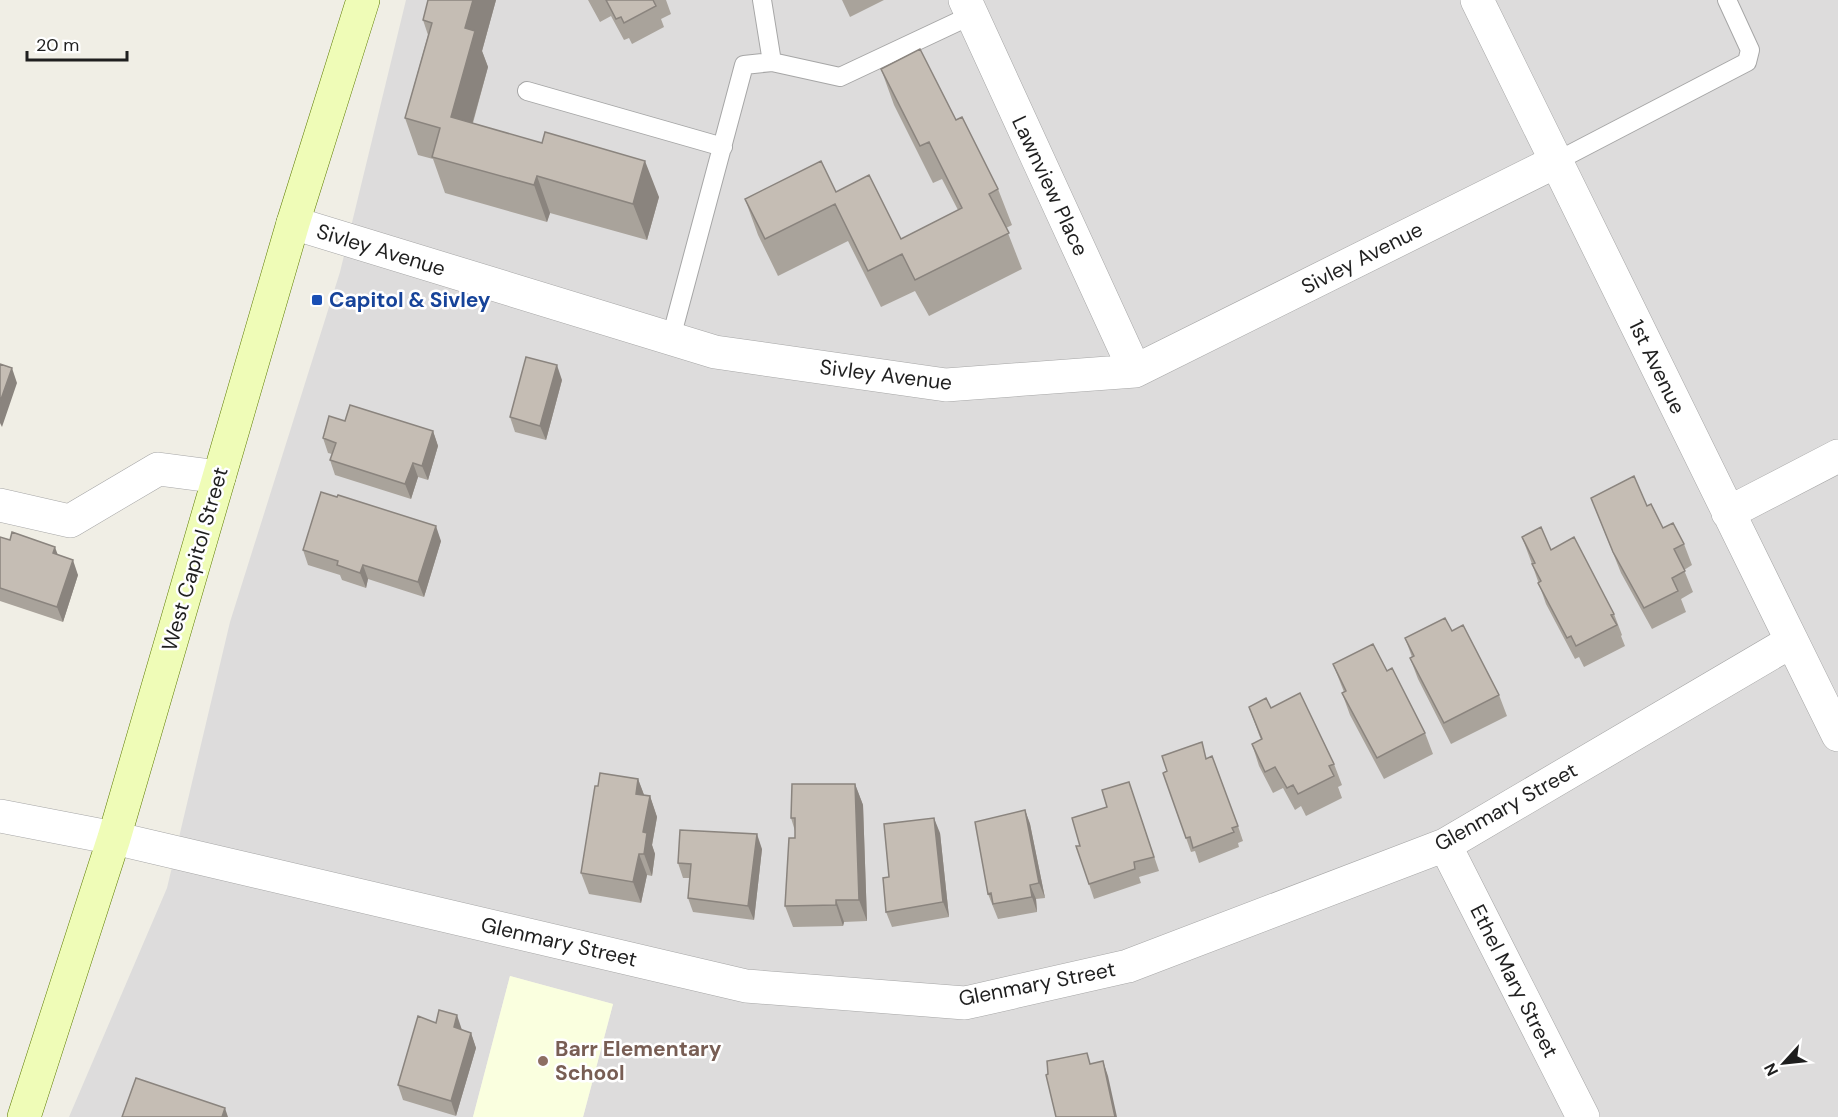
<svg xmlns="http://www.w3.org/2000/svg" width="1838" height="1117" font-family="'DM Sans',sans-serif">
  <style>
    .residential { fill: #dddcdc }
    .education { fill: #faffdf }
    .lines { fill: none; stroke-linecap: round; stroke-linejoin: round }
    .service-casing { stroke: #a6a6a6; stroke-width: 20 }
    .minor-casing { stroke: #a6a6a6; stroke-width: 34 }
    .secondary-casing { stroke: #5d7c00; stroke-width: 34 }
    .service { stroke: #fff; stroke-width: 18 }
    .minor { stroke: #fff; stroke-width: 33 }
    .secondary { stroke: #effcb7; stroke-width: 33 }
    .wall { fill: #a9a39b }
    .shaded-wall { fill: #8a847e }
    .building { fill: #c5bdb4; stroke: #8a847e; stroke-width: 1.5 }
    .transit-dot { fill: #1a4fb4; stroke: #fff; stroke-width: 2 }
    .education-dot { fill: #8d6e63; stroke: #fff; stroke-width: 2 }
    .labels { text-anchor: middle; stroke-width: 5; stroke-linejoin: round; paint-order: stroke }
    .street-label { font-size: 21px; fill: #1f1f1f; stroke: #fff }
    .transit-label { font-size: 21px; font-weight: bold; fill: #164399; stroke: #fff; text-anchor: start }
    .education-label { font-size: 21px; font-weight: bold; fill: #785e54; stroke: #fff; text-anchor: start }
  </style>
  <rect width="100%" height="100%" fill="#f0eee5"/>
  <path class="residential" d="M406,0H1838V1117H583L613,1004L510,976L473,1117H69L167,888L230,622L340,272Z"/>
  <path class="education" d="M510,976L613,1004L583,1117H473Z"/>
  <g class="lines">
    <defs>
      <path id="service" d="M762,0L772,62
        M527,91L723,147
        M1557,161L1747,62L1750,50L1727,0
        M671,338L744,65L772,62L840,77L972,15"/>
      <path id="minor" d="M965,0L1135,371
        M1477,0L1838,735
        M293,223L715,352L946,385L1135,371L1557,161
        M0,505L70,521L158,469L219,477
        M1728,513L1838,456
        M0,816L114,838L746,986L965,1003L1128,966L1445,845L1792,641
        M1445,845L1583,1117"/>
      <path id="secondary" d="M24,1117L114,838L293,223L363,0"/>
    </defs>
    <use href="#service" class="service-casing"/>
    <use href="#minor" class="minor-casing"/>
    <use href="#secondary" class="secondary-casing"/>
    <use href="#service" class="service"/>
    <use href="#minor" class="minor"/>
    <use href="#secondary" class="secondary"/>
  </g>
  <path class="wall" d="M428,0H496L482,51L488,67L473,123L659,197L647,240L550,213L547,222L445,193L433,159L418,155L405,118L428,35L423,20Z
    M588,0H666L671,14L661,19L664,27L632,44L629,38L624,40L611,16L600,22Z
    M842,0H884L850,17Z
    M881,69L956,120L998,189L1012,225L1006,228L1022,269L929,316L915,291L881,307L848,241L778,276L758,235L745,199L836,192L901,239L958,210L942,179L933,183L894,105Z
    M562,380L546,440L515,432L510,417Z
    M345,421L433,431L438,446L428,480L418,477L411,499L335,475L330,460L332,454L328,453L323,438Z
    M1591,498L1647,506L1663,528L1684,544L1692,565L1684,570L1693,592L1681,599L1686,612L1652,629L1621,573Z
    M0,537L58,555L78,575L63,622L0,601Z
    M1522,537L1551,550L1614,614L1622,635L1621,636L1625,646L1584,667L1579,657L1575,659L1546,604L1532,564Z
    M441,541L424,597L368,579L366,588L342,580L340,575L308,565L303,550Z
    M1452,631L1499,695L1507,716L1451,744L1418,679L1410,658L1412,657L1405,638Z
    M1333,664L1387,671L1425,733L1433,754L1384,779L1350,715L1342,693L1344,692Z
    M1249,707L1271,708L1334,764L1342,785L1338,787L1342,798L1306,816L1301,806L1295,810L1283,788L1273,793L1259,766L1252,744L1261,740Z
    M1208,758L1238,826L1243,841L1238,843L1239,847L1199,863L1195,851L1191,852L1186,838Z
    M638,779L644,795L650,796L657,817L652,845L655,854L652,876L647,875L641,903L589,894L581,873L598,786Z
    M1129,782L1159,871L1139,877L1141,883L1094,899L1089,884L1080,846L1107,807Z
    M855,784L863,805L867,921L844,922L843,926L793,927L785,906L795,838V831L791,818Z
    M1025,810L1030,824L1045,898L1036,899L1037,912L998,919L988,894Z
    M940,833L949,917L892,927L886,912L889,877Z
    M762,849L754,920L693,912L688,898L690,878H683L678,863Z
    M436,1023L471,1033L476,1048L456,1116L403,1100L398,1085Z"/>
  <path class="shaded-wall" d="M473,0H496L482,51L488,67L464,153L451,117L465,28Z
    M645,161L659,197L647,240L633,204Z
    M537,176L550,213L547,222L534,185Z
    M557,365L562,380L546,440L540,426Z
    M12,368L17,383L2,427L0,423V402Z
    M433,431L438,446L428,480L422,466Z
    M413,463L418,477L411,499L405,484Z
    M436,526L441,541L424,597L418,582Z
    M55,547L60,561L53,553Z
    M73,560L78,575L63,622L57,607Z
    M363,565L368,579L366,588L360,573Z
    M638,779L646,800L636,794Z
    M855,784L863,805L867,921L859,900Z
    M650,796L657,817L652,845L655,854L652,876L644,854L643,832Z
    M1025,810L1030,824L1045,898L1039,883Z
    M934,818L940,833L949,917L943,902Z
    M757,834L762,849L754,920L748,906Z
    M639,854L647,875L641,903L633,882Z
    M1030,885L1036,899L1037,912L1032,897Z
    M836,900L844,922L843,926L836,905Z
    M457,1015L462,1030L454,1027Z
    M471,1033L476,1048L456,1116L451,1101Z
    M1103,1061L1108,1076L1117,1117H1115Z
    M225,1108L228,1117H222Z"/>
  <path class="building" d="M428,0H473L465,28L475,31L451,117L542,143L545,132L645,161L633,204L537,176L534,185L432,157L440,128L405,118L432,23L423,20Z
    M606,0H653L656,6L624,23L621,17L616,19Z
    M920,49L956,120L962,117L998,189L989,194L1009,233L915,280L902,254L868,271L835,204L765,239L745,199L821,161L836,192L869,175L901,239L962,208L929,142L920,146L881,69Z
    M526,357L557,365L540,426L510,417Z
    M0,364L12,368L0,402Z
    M350,405L433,431L422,466L413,463L405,484L330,460L336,443L323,438L329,416L345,421Z
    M1634,476L1647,506L1651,504L1663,528L1673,523L1684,544L1674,549L1685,571L1672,578L1678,591L1644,608L1613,552L1591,498Z
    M321,492L337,497L338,495L436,526L418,582L363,565L360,573L337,565L338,561L303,550Z
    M1541,527L1551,550L1574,537L1614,614L1611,615L1617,625L1576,646L1571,636L1567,638L1538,583L1541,581L1532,564L1535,563L1522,537Z
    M12,532L55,547L53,553L73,560L57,607L0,588V537L10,540Z
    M1445,618L1452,631L1463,625L1499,695L1444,723L1410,658L1414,656L1405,638Z
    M1373,644L1387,671L1392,668L1425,733L1377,758L1342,693L1346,691L1333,664Z
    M1300,693L1334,764L1329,766L1334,776L1298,794L1293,785L1287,788L1275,767L1265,772L1252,744L1262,739L1249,707L1266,698L1271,708Z
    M1202,742L1206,759L1212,756L1238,826L1232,828L1234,832L1193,848L1190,837L1186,838L1163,773L1167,771L1162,756Z
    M600,773L638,779L636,794L650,796L643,832L647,833L644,854H639L633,882L581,873L595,786H598Z
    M1129,782L1154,857L1134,862L1135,869L1089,884L1076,846H1080L1072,818L1107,807L1102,790Z
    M792,784H855L859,900H836V905L785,906L789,838H795V818H791Z
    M1025,810L1039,883L1030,885L1032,897L993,904L991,893L988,894L975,822Z
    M934,818L943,902L886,912L883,878L889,877L884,824Z
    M680,830L757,834L748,906L688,898L691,864L678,863Z
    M439,1010L457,1015L454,1027L471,1033L451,1101L398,1085L418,1016L436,1023Z
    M1087,1053L1090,1064L1103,1061L1115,1117H1056L1046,1075L1048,1074L1047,1061Z
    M136,1078L225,1108L222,1117H122Z"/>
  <rect class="transit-dot" x="311" y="294" width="12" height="12" rx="3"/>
  <circle class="education-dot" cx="543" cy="1061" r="6"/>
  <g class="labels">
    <g class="street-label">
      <text transform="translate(1050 186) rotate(65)" y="7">Lawnview Place</text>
      <text transform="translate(381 250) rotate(17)" y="7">Sivley Avenue</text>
      <text transform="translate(1362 258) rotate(-27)" y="7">Sivley Avenue</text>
      <text transform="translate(1657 367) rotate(64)" y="7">1st Avenue</text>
      <text transform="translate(886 375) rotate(7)" y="7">Sivley Avenue</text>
      <text transform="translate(195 559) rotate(-74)" y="7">West Capitol Street</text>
      <text transform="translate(1506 807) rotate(-29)" y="7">Glenmary Street</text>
      <text transform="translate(559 942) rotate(13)" y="7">Glenmary Street</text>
      <text transform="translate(1514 981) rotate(63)" y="7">Ethel Mary Street</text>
      <text transform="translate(1037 984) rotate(-11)" y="7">Glenmary Street</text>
    </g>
    <g class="transit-label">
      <text x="329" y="307">Capitol &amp; Sivley</text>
    </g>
    <g class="education-label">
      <text x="555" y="1056">Barr Elementary<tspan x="555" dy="24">School</tspan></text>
    </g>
  </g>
  <g transform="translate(1784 1063) rotate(243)" stroke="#ffffff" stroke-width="4.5" paint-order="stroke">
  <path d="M0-4.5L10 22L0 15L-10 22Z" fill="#1f1f1f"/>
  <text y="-9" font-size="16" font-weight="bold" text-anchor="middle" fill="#1f1f1f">N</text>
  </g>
  <path d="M27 51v9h100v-9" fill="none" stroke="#1f1f1f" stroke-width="3"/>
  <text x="36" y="51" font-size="18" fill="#1f1f1f" stroke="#ffffff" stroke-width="4.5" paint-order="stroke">20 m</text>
</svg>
